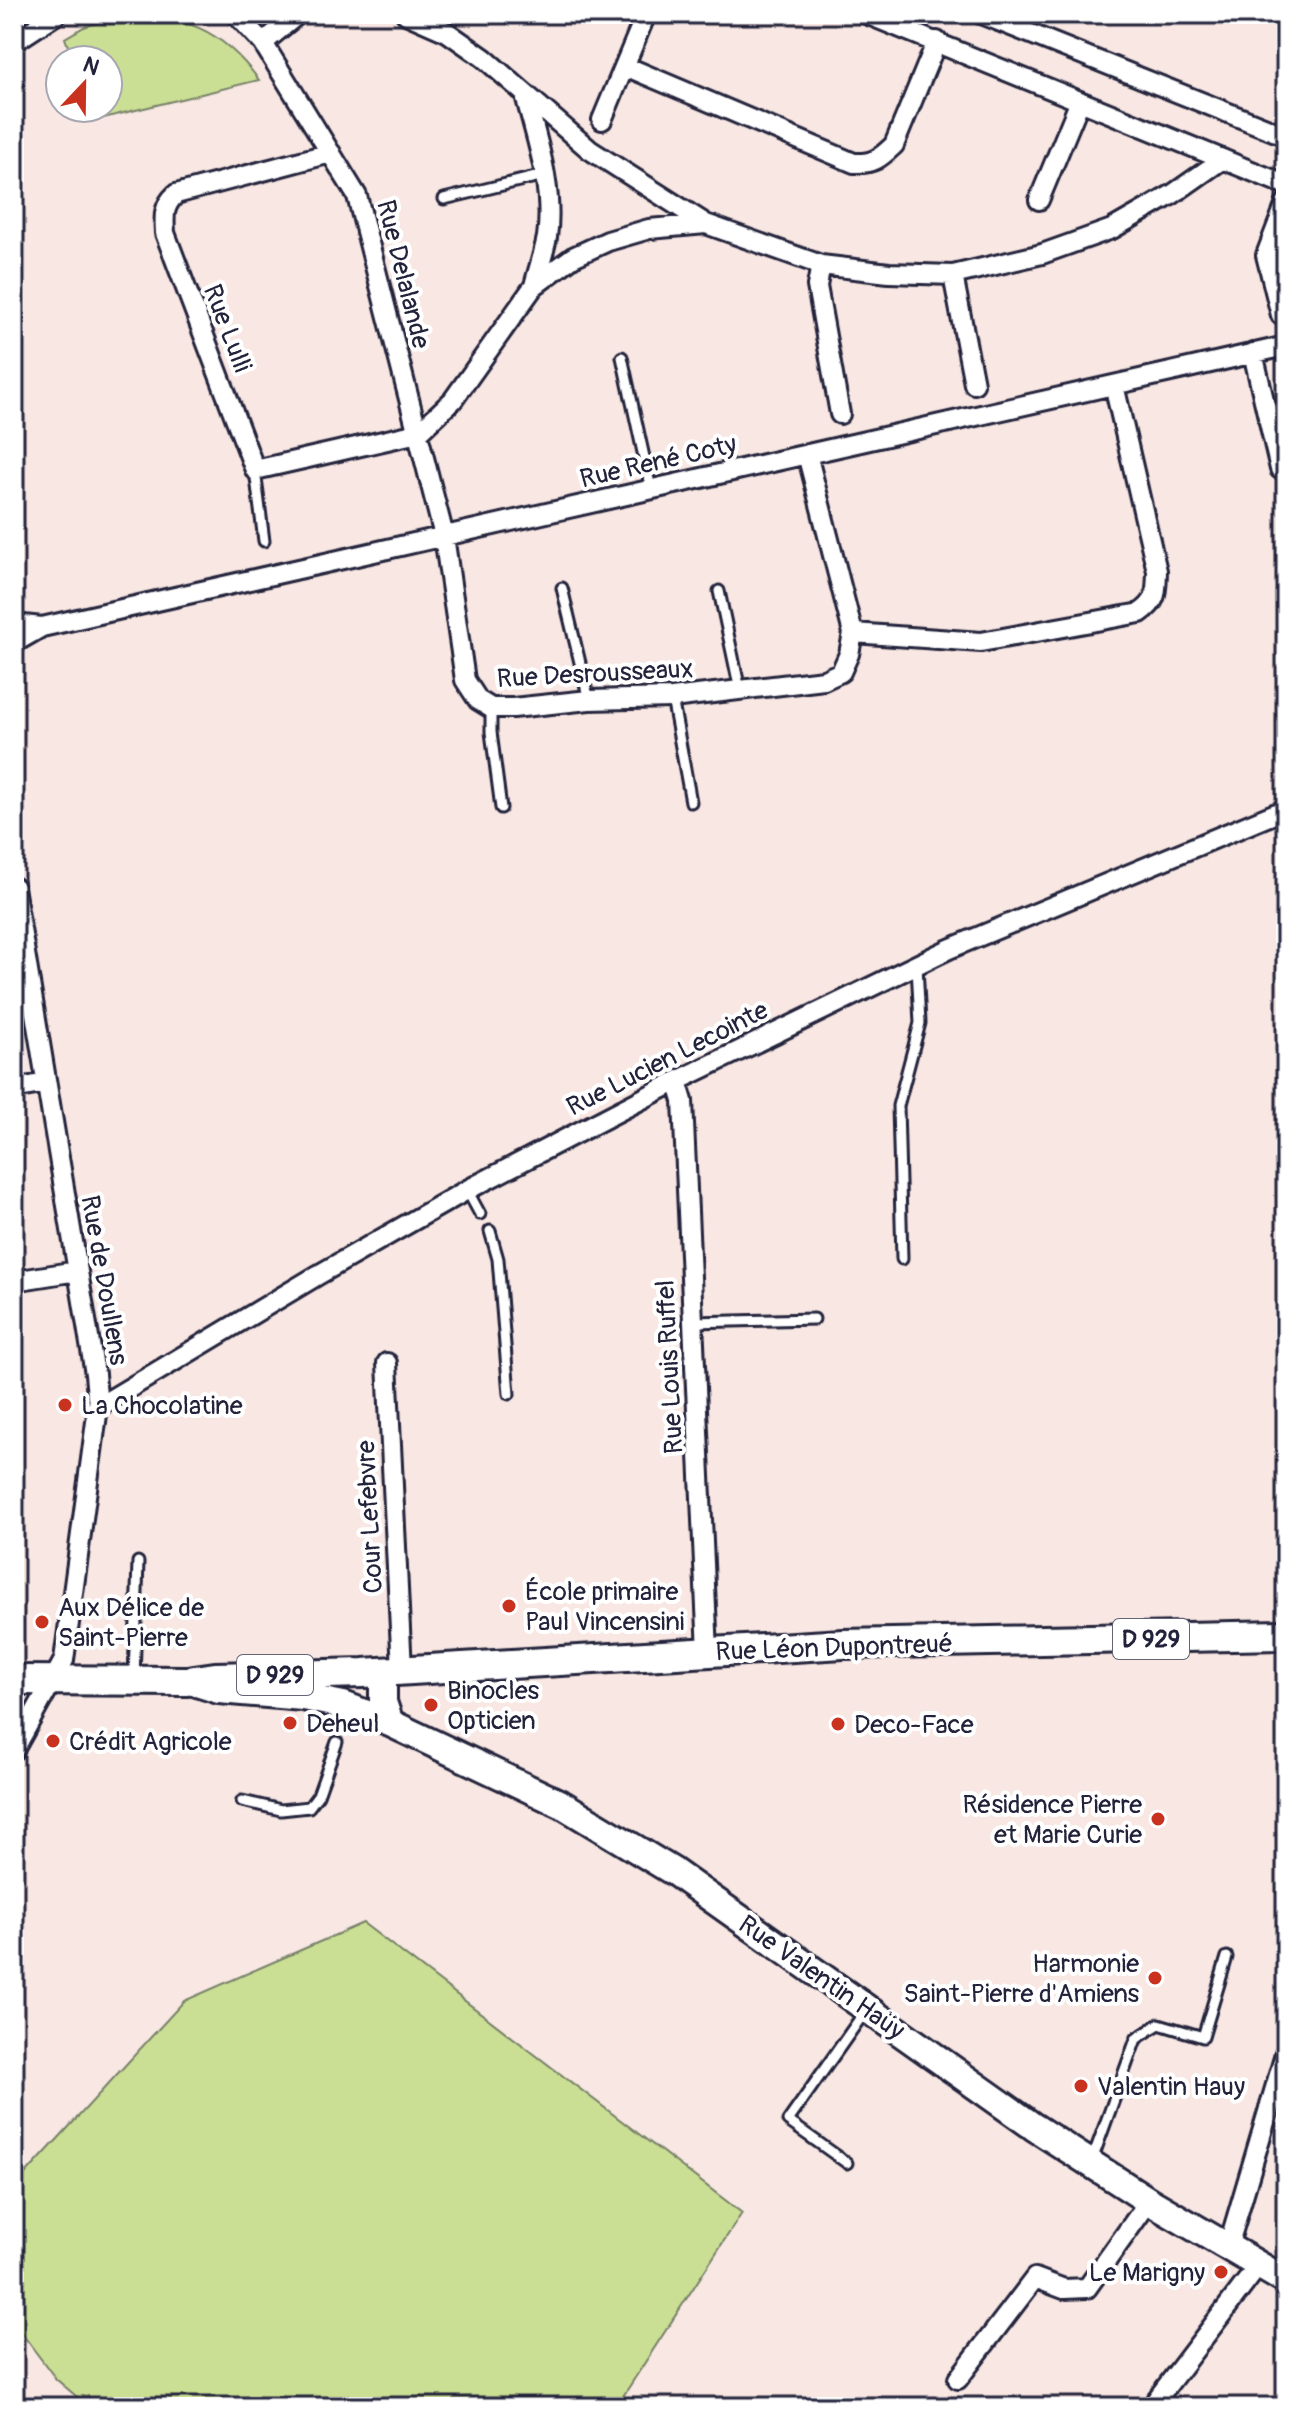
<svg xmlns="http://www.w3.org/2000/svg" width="1300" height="2421" font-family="Pangolin,sans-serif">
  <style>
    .green { fill: #cbdf94; stroke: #768068; stroke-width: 2 }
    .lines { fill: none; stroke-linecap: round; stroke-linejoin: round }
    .lane-casing { stroke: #22223b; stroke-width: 15 }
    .street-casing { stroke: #22223b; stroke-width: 24 }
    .secondary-casing { stroke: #22223b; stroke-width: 32 }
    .primary-casing { stroke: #22223b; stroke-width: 34 }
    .lane { stroke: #fff; stroke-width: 9 }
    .street { stroke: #fff; stroke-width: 18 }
    .secondary { stroke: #fff; stroke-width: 26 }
    .primary { stroke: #fff; stroke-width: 28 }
    .poi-dot { fill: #c8321e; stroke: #fff; stroke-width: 3 }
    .labels { text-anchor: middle; stroke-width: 8; stroke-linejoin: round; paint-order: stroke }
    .shield { fill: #fff; stroke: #646476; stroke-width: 2 }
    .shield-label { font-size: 24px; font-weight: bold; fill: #22223b }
    .street-label { font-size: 26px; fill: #22223b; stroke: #fff }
    .poi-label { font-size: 26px; fill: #22223b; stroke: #fff; text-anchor: start }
  </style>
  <rect width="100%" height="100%" fill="#f8e7e2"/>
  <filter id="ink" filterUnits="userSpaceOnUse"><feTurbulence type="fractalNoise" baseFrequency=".0125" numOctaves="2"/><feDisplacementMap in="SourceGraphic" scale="16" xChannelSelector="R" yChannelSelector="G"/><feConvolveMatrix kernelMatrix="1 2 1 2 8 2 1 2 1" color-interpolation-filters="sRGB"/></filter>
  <g filter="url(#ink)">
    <path class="green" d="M123,15C186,16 220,28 259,80L95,120L91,108H108V60H73L65,38L84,27Z
      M363,1923L742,2213L616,2407H89L56,2379L14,2323V2187L184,2001Z"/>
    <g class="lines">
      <defs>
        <path id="lane" d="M444,199L544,175
          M622,357L651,489
          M255,470L264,541
          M562,588L589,700
          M719,591L740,690
          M672,698L691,802
          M491,708V732L501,808
          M467,1190L480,1214
          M490,1231L498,1259L509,1394
          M902,1259L898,1106L920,1023L917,966
          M693,1322L814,1319
          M134,1677L138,1562
          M341,1727L343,1709
          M242,1801L281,1810L309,1807L318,1795L337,1742
          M847,2163L788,2121L866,2010
          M1091,2163L1136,2039L1159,2024L1203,2037L1227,1957"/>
        <path id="street" d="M236,14L263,43L357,196L444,536L465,680L478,700L491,708H513L589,700L672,698L824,680L841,672L849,654L853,633
          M406,14L447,32L484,58L590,150L706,224L821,265L889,273L953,275L1042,254L1112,229L1173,194L1223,159
          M866,14L1286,185
          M981,14L1286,136
          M14,42L57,14
          M263,43L298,14
          M625,66L854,163C874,164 880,158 894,145L937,41
          M525,95C537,140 554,190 547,237C544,253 538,270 534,286
          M602,120L646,14
          M331,153L176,194C163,206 164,216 165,233L255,470L418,433L453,400L534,286L573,257L608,241L649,229L706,224
          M1039,200L1080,101
          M821,265L817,286L840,414
          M953,275L974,384
          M1281,315L1266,255L1286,203
          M1253,353L1280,469
          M807,454L853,633L981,642L1140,613C1158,601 1156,592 1157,571L1114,385
          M14,624L42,627
          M14,643L42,627L1286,346
          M14,887L95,1374L98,1407L64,1660L14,1750
          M677,1081L683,1101L708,1652
          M14,1089L46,1083
          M14,1281L77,1271
          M387,1363L402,1670
          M98,1407L318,1275L467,1190L677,1081L949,949L1286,809
          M1228,2247L1286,2051
          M958,2379L1035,2278L1064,2289L1087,2288L1149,2201
          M1151,2407L1259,2265"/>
        <path id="secondary" d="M383,1671V1702L390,1723
          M197,1683L219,1690L303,1697L343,1705L390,1723L563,1805L674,1872L1034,2127L1149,2201L1286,2281"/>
        <path id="primary" d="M14,1680L187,1681L215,1677L363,1673L843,1644L1286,1635"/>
      </defs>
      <use href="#lane" class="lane-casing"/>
      <use href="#street" class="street-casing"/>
      <use href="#secondary" class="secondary-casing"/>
      <use href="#primary" class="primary-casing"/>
      <use href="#lane" class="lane"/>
      <use href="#street" class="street"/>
      <use href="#secondary" class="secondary"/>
      <use href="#primary" class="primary"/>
    </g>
  </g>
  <g class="poi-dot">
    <circle cx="65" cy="1405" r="8"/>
    <circle cx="509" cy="1606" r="8"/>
    <circle cx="42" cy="1622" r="8"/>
    <circle cx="431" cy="1705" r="8"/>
    <circle cx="290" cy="1723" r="8"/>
    <circle cx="838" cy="1724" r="8"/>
    <circle cx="53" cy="1741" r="8"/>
    <circle cx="1158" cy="1819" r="8"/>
    <circle cx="1155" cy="1978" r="8"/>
    <circle cx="1081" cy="2086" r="8"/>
    <circle cx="1221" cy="2272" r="8"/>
  </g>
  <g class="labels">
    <g class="shield">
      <rect x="1113" y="1619" width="76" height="40" rx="6"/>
      <rect x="237" y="1655" width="76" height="40" rx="6"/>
    </g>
    <g class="shield-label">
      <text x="1151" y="1647">D 929</text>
      <text x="275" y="1683">D 929</text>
    </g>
    <g class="street-label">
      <text transform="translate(404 274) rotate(76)" y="9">Rue Delalande</text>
      <text transform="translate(228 328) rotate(69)" y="9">Rue Lulli</text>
      <text transform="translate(658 461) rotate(-13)" y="9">Rue René Coty</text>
      <text transform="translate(595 673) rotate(-3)" y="9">Rue Desrousseaux</text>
      <text transform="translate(667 1058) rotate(-27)" y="9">Rue Lucien Lecointe</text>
      <text transform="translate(105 1280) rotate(80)" y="9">Rue de Doullens</text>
      <text transform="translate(669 1367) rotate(-93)" y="9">Rue Louis Ruffel</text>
      <text transform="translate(369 1517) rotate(-93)" y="9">Cour Lefebvre</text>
      <text transform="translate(834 1647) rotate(-2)" y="9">Rue Léon Dupontreué</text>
      <text transform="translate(822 1977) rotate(35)" y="9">Rue Valentin Haüy</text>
    </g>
    <g class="poi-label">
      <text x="81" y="1414">La Chocolatine</text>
      <text x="525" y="1600">École primaire<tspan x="525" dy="30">Paul Vincensini</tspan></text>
      <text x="58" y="1616">Aux Délice de<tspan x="58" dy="30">Saint-Pierre</tspan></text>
      <text x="447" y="1699">Binocles<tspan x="447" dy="30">Opticien</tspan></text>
      <text x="306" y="1732">Deheul</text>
      <text x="854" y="1733">Deco-Face</text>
      <text x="69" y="1750">Crédit Agricole</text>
      <text x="1142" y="1813" text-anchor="end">Résidence Pierre<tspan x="1142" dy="30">et Marie Curie</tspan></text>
      <text x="1139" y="1972" text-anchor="end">Harmonie<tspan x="1139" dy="30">Saint-Pierre d'Amiens</tspan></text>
      <text x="1097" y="2095">Valentin Hauy</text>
      <text x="1205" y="2281" text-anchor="end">Le Marigny</text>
    </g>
  </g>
  <rect width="1300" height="2421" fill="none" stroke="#fff" stroke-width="48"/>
  <rect x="24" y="24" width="1252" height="2373" fill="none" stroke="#22223b" stroke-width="3" filter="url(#ink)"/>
  <g transform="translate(84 84) rotate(22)"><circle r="38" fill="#ffffff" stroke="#a7a7b1" stroke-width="2"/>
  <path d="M0-6L14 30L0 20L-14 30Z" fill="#c8321e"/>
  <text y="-12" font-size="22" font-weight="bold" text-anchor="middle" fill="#22223b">N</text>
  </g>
</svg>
